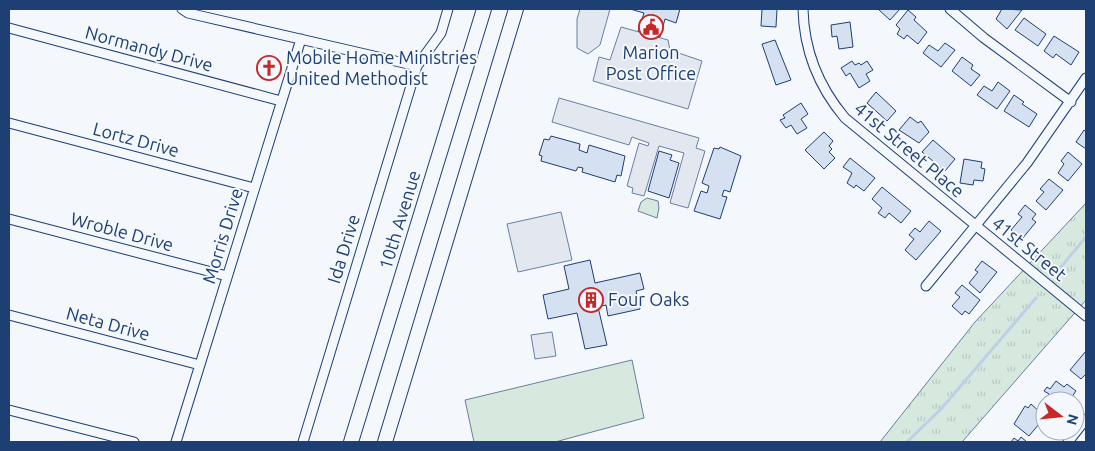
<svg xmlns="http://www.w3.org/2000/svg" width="1095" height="451" font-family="Ubuntu,sans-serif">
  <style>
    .grass { fill: #d7e8df; stroke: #687fa3 }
    .park { fill: url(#park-tufts); stroke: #687fa3 }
    .parking { fill: #e3e8f0; stroke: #687fa3 }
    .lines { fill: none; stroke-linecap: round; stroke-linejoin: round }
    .stream { stroke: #bed0e5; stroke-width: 3 }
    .building { fill: #d5e0f0; stroke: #1d3f73 }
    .minor-casing { stroke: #1d3f73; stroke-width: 11 }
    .primary-casing { stroke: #1d3f73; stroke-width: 16 }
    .minor { stroke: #f4f7fb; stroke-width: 9 }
    .primary { stroke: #f4f7fb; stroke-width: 14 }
    .labels { text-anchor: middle; stroke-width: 4; stroke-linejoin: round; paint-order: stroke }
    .street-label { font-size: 18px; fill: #1d3f73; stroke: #f4f7fb }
    .poi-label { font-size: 18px; fill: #1d3f73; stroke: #f4f7fb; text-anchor: start }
  </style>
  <defs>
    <pattern id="park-tufts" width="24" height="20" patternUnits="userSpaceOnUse" patternTransform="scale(1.25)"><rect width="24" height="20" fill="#d7e8df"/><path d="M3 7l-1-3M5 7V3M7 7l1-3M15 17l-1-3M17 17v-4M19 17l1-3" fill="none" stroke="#b8c8c3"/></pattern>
  </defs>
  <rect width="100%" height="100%" fill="#f4f7fb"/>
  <path class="grass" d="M632,360L644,418L555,442H474L465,400Z"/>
  <path class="park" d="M647,198L658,201L659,208L657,218L638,211L641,202Z
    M1086,203V300L962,442H880L975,322Z"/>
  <path class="parking" d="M580,9H610L600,45L588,54L577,48V19Z
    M621,27L668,40L670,50L702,61L688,109L593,81L599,57L610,60Z
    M559,98L699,138L696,148L705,151L688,208L670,203L684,153L659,146L644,196L632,193L633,188L627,186L639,143L648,146L649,143L632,137L629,145L552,122Z
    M561,212L572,260L518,272L507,224Z
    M552,332L556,356L535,359L531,335Z"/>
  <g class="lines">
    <path class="stream" d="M1055,274L1086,237
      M907,442L941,409L1036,298"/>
  </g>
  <path class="building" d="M630,9H680L676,23L665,19L660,37L638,31L644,13Z
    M762,9H777L776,27L761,26Z
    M878,9H900L890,20Z
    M1002,9L1022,10L1007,29L996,19Z
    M908,10L916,17L914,20L927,32L918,44L907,35L904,39L897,34L900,29L896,25Z
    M1024,18L1046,34L1038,46L1015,30Z
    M850,22L853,47L839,49L837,36L832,37L831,25Z
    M1054,36L1079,52L1071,65L1056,54L1053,58L1044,51Z
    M775,40L791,80L776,85L762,44Z
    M945,43L955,50L941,67L923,53L929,45L938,51Z
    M962,57L973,65L971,69L980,75L971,86L952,71Z
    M852,61L855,65L859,63L861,65L867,61L873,70L866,74L870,81L859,88L850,73L846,76L841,68Z
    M998,82L1010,91L997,109L977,95L984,86L992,91Z
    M876,92L896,111L887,121L867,103Z
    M1014,95L1024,102L1022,104L1037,114L1029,127L1004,111Z
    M801,103L808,114L801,119L807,128L797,134L791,125L786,128L780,120L785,118L783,115Z
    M910,117L918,123L921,121L929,132L919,143L899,130Z
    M1084,130L1086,132V149L1076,142Z
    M824,132L833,141L829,146L832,149L829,152L835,158L824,169L805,150Z
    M551,136L580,144L579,150L587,153L589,145L625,156L621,176L617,175L615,182L582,172L583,168L578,167L576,171L541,161L542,156L539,155L544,139L549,140Z
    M933,140L955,159L945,171L922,152Z
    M720,147L741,156L730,192L724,190L722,196L727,197L720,219L694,211L701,191L707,193L709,186L702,183L714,148L719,149Z
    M659,151L672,155L670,160L679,163L669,198L648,191Z
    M1068,152L1082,164L1068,181L1058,173L1064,164L1061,161Z
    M850,158L875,178L864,191L856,185L854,188L847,183L852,173L843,167Z
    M964,159L982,162L981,168L985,169L983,181L974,180L973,185L960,183Z
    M1049,179L1063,190L1046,210L1036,201L1044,192L1040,189Z
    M882,187L911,211L901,223L889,213L885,218L878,213L882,208L872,199Z
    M1025,205L1036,214L1032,219L1036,222L1022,239L1011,230L1022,217L1018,214Z
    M929,221L941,231L916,260L905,250L914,239L909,235L915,228L920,232Z
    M590,260L595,283L640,273L644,289L636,291L640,309L608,316L606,305L598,307L607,345L585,349L577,313L548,319L543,295L569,289L564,266Z
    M982,261L997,272L980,293L969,283L978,272L975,270Z
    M962,285L980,300L969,314L965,311L962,315L952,306L960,297L955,293Z
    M1086,351V374L1081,379L1070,370Z
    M1056,381L1064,387L1067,384L1076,391L1069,401L1044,400L1049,394L1044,391L1047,387L1050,389Z
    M1031,404L1042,414L1045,410V429L1039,424L1029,436L1014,424L1025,406L1028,408Z
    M1021,437L1027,442H1011L1014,438L1018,441Z"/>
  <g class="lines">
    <defs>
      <path id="minor" d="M182,9L188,13L417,66
        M803,9C804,51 818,86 845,118L1086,316
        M950,9L984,38L1071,102
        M9,28L281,101
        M9,123L254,188
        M9,219L227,276
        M926,286L1027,163L1086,78
        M9,315L200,365
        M9,410L134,442
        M176,442L301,39
        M303,442L417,66L441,33L448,9
        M1068,442L1086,419"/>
      <path id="primary" d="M351,442L484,9
        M385,442L516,9"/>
    </defs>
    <use href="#minor" class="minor-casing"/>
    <use href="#primary" class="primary-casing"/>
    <use href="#minor" class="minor"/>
    <use href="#primary" class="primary"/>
  </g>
  <defs>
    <symbol id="civic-ring" viewBox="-11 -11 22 22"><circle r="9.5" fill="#f4f7fb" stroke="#c62828" stroke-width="1.5"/><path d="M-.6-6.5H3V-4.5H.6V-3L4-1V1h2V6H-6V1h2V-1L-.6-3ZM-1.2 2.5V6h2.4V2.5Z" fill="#c62828"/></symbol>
    <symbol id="church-ring" viewBox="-11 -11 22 22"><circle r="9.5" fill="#f4f7fb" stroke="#c62828" stroke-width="1.5"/><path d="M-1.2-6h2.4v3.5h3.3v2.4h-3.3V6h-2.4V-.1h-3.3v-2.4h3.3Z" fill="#c62828"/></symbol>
    <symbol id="building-ring" viewBox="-11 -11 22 22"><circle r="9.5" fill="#f4f7fb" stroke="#c62828" stroke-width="1.5"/><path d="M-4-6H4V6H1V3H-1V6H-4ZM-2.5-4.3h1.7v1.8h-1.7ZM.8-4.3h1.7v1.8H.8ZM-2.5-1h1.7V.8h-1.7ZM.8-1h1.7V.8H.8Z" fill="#c62828"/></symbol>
  </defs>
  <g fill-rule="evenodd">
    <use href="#civic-ring" x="637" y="13" width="28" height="28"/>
    <use href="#church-ring" x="255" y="54" width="28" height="28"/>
    <use href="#building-ring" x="577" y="286" width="28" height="28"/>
  </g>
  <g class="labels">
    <g class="street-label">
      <text transform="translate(149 49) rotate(15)" y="6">Normandy Drive</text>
      <text transform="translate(136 140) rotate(15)" y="6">Lortz Drive</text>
      <text transform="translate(909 150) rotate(40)" y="6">41st Street Place</text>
      <text transform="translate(400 220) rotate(-73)" y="6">10th Avenue</text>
      <text transform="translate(122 232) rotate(15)" y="6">Wroble Drive</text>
      <text transform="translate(223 236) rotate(-73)" y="6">Morris Drive</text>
      <text transform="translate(344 249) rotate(-73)" y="6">Ida Drive</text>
      <text transform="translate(1029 249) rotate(39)" y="6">41st Street</text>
      <text transform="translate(108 324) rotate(15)" y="6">Neta Drive</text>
    </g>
    <g class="poi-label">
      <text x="651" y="59" text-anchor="middle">Marion<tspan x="651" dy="21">Post Office</tspan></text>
      <text x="286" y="64">Mobile Home Ministries<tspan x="286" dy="21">United Methodist</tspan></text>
      <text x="608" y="306">Four Oaks</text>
    </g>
  </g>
  <rect width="1095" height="451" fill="none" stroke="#1d3f73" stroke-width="20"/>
  <g transform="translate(1060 416) rotate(106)"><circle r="24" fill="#f4f7fb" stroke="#9eadc5"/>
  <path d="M0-4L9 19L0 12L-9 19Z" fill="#c62828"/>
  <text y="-8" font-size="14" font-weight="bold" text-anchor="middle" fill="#1d3f73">N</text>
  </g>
</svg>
